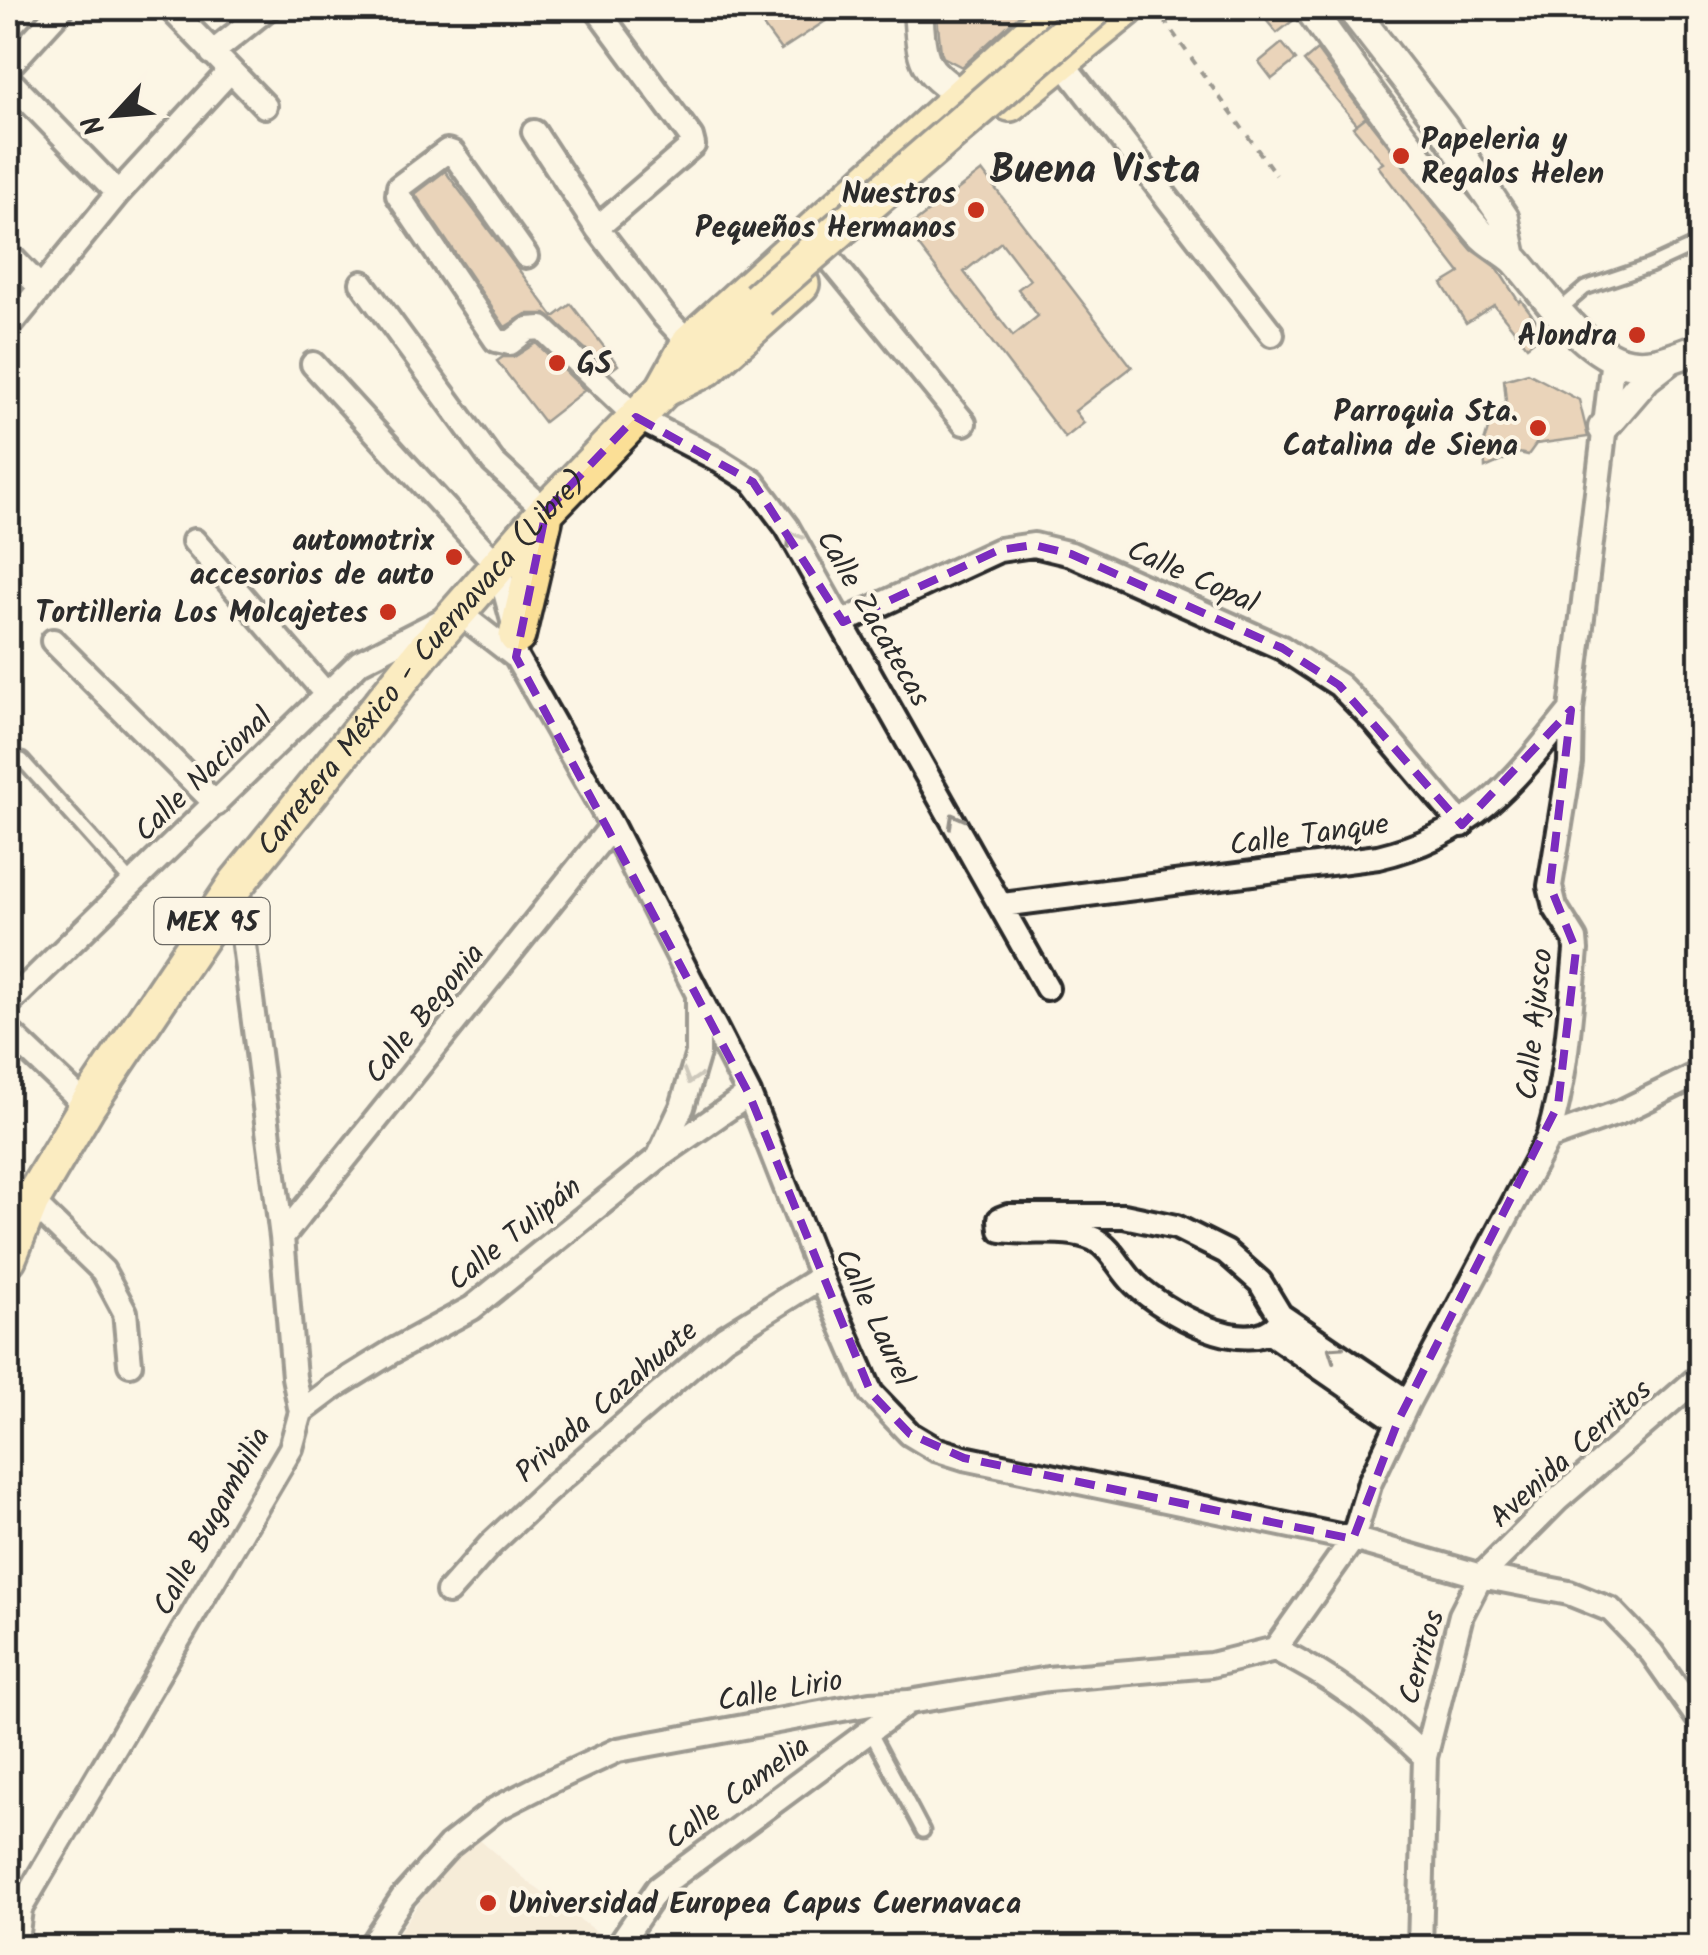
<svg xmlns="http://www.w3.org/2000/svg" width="1708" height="1955" font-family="Kalam,sans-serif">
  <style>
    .built { fill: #f0dfc8 }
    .building { fill: #d4ab85; stroke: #2b2b2b; stroke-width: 2.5; fill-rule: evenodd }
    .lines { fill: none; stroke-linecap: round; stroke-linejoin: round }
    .service-casing { stroke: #2b2b2b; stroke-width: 19 }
    .minor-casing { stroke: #2b2b2b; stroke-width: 30 }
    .tertiary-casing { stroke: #2b2b2b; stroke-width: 35 }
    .primary-casing { stroke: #2b2b2b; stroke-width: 42 }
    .path { stroke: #2b2b2b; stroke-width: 4; stroke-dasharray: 8 8; stroke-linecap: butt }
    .service { stroke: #fcf5e5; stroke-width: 11 }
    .minor { stroke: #fcf5e5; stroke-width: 22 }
    .tertiary { stroke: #fcf5e5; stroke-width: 28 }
    .primary { stroke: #fbdf96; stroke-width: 35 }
    .primary-bridge-casing { stroke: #2b2b2b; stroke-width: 42; stroke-linecap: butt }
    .primary-bridge { stroke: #fbdf96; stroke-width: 35 }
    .oneway { stroke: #949088 }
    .marked { fill: none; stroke: #7b2cbf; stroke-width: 8; stroke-dasharray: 20 12; stroke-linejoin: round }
    .poi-dot { fill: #c8321e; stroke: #fcf5e5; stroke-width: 4 }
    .labels { text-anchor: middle; stroke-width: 8; stroke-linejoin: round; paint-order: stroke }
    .shield { fill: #fcf5e5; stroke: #6a6863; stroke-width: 2.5 }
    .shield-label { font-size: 28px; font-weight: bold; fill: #2b2b2b }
    .poi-label { font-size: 30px; font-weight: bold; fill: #2b2b2b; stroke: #fcf5e5; text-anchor: end }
    .street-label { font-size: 30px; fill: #2b2b2b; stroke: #fcf5e5 }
    .district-label { font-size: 40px; font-weight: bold; fill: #2b2b2b; stroke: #fcf5e5 }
  </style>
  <rect width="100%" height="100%" fill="#fcf5e5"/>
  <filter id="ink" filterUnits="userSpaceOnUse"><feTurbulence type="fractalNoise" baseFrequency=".01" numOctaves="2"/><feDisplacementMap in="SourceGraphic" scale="20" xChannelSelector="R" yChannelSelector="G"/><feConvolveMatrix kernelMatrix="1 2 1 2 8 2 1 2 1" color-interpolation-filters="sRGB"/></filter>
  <g filter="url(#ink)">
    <path class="built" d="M469,1831L532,1885L605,1938L600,1948H388Z"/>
    <path class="building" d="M750,8H814L827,20L781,50Z
      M936,8H1027L962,67L943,57L941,52Z
      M1256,8H1292L1295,19L1277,33Z
      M1282,43L1296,60L1272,79L1259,62Z
      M1317,50L1366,117L1357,124L1304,61Z
      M1366,117L1444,217L1472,250L1497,268L1519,302L1521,300L1545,332L1527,346L1494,305L1466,323L1442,284L1460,273L1378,166L1383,163L1353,127Z
      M445,171L554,317L571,304L618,365L610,371L546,314H526L505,327L415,194Z
      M982,171L1132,367L1075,411L1084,423L1065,438L906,229ZM1001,242L1030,280L1018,289L1038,316L1013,336L964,272Z
      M536,343L585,390L544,422L497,361L503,357H514Z
      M1528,373L1579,400L1588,437L1536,444L1528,455L1519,453L1485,468L1484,442L1491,419L1506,401L1504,380Z"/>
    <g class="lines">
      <defs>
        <path id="service" d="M1557,312L1585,288L1650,266L1700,243
          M22,760L133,884
          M871,1733L923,1831"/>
        <path id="minor" d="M170,8L265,106
          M596,8L691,137L693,145L597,228
          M212,53L268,8
          M1061,61L1272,334
          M8,67L62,8
          M8,79L118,193
          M534,132L597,228L664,316L696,350
          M8,254L39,286
          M526,256L453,153L447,151L399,187L398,195L496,340L510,343L528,329L542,328L636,417L715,458L753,482L787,527L1047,988
          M829,258L964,423
          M362,283L493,462L546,511
          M8,328L118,193L230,71
          M313,364L498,566L515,628
          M194,541L327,695
          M843,622L999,550L1034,545L1071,554L1282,648L1339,685L1374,721L1462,825
          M53,641L216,804
          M1003,905L1378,857C1473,835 1512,784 1571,710
          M8,1004L360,662L458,612L516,657L612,826L749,1094L821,1277L871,1393L910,1434L935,1449L964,1458L1353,1539L1481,1576L1569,1593L1611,1610L1652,1653L1700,1721
          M8,1031L87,1106
          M1548,1138L1623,1111L1700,1073
          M659,1156L682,1107L698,1053V995
          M31,1201L103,1271L125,1312L130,1364
          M282,1237L612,826
          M1280,1315V1322C1249,1362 1162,1310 1135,1284C1120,1270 1113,1249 1094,1239C1066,1226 1031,1235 1001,1230L1000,1219L1008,1216H1124L1176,1227L1226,1252L1260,1282L1280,1315L1408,1402
          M1270,1333L1399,1422
          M301,1412L333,1388L393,1351L472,1308L659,1157L749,1094
          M448,1592L490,1545L553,1486L724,1338L821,1277
          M1275,1649L1353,1539L1370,1482L1408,1402L1548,1138C1567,1076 1570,1013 1576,950L1575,939L1555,907L1550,886L1570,763L1571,710L1613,358
          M1275,1649C1333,1677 1379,1712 1425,1757
          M15,1948L20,1909L291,1448L301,1412L294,1377L282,1237L236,884
          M369,1948L403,1897L449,1846L496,1809L547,1783L618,1750L870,1704L909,1702L1048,1679L1211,1665L1275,1649
          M617,1948L658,1888L909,1702
          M1420,1948L1425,1757L1461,1615L1481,1576L1557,1500L1700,1376"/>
        <path id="tertiary" d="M918,8C922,74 924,67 975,106
          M1309,8C1363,84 1418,162 1480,233C1490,245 1505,250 1516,261C1544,293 1578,346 1620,361C1648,370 1674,358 1700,348
          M1351,8L1443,127L1504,218L1512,257
          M1603,428L1646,378L1668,361"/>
        <g id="primary">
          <path d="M1010,103L1127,8"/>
          <path d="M664,389L707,368L801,284"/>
          <path d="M517,636L544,520"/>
          <path id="s1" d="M8,1258L31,1201L87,1106L236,884L428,646L546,511L664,389L690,342L1058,8"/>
        </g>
      </defs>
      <use href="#service" class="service-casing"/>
      <use href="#minor" class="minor-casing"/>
      <use href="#tertiary" class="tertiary-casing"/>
      <use href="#primary" class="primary-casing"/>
      <path class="path" d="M1163,19L1276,175"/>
      <use href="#service" class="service"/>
      <use href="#minor" class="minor"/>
      <use href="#tertiary" class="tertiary"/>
      <use href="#primary" class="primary"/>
      <defs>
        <path id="primary-bridge" d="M758,300L1095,8"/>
      </defs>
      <use href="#primary-bridge" class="primary-bridge-casing"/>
      <use href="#primary-bridge" class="primary-bridge"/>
    </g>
    <defs><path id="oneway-chevron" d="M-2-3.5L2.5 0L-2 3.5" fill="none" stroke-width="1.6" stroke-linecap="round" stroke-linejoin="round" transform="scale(2.5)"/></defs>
    <g class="oneway">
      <use href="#oneway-chevron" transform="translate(793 538) rotate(-122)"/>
      <use href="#oneway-chevron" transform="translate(955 820) rotate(-119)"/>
      <use href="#oneway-chevron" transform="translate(691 1077) rotate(107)"/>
      <use href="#oneway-chevron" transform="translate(1334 1352) rotate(-146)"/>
    </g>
  </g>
  <path d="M0 0H1708V1955H0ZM636,417L753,482L843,622L999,550L1034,545L1071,554L1282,648L1339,685L1462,825L1571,710L1550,886L1576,950L1558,1105L1398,1421L1353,1539L964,1458L910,1434L871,1393L749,1094L516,657L546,511Z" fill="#fcf5e5" fill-opacity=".55" fill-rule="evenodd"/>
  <path class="marked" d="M636,417L753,482L843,622L999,550L1034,545L1071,554L1282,648L1339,685L1462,825L1571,710L1550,886L1576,950L1558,1105L1398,1421L1353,1539L964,1458L910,1434L871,1393L749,1094L516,657L546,511Z"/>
  <g class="poi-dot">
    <circle cx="1401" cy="156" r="10"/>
    <circle cx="976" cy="210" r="10"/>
    <circle cx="1637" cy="335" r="10"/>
    <circle cx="557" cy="363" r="10"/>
    <circle cx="1538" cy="428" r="10"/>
    <circle cx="454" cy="557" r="10"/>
    <circle cx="388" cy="612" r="10"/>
    <circle cx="488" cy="1903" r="10"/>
  </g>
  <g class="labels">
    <rect class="shield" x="154.5" y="898" width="115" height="46" rx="8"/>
    <g class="shield-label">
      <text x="212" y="931">MEX 95</text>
    </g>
    <g class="poi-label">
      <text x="1421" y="149" text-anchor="start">Papeleria y<tspan x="1421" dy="34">Regalos Helen</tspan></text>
      <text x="956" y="203">Nuestros<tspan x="956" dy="34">Pequeños Hermanos</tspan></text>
      <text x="1617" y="345">Alondra</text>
      <text x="577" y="373" text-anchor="start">GS</text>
      <text x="1518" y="421">Parroquia Sta.<tspan x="1518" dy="34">Catalina de Siena</tspan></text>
      <text x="434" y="550">automotrix<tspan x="434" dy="34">accesorios de auto</tspan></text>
      <text x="368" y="622">Tortilleria Los Molcajetes</text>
      <text x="508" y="1913" text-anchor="start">Universidad Europea Capus Cuernavaca</text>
    </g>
    <g class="street-label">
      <text transform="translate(1193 576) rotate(24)" y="10">Calle Copal</text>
      <text transform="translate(874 618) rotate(60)" y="10">Calle Zacatecas</text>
      <text dy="10" stroke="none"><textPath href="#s1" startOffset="728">Carretera México - Cuernavaca (Libre)</textPath></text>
      <text transform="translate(203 774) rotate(-44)" y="10">Calle Nacional</text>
      <text transform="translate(1309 834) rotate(-8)" y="10">Calle Tanque</text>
      <text transform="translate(424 1013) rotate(-51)" y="10">Calle Begonia</text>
      <text transform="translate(1534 1024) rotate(-84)" y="10">Calle Ajusco</text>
      <text transform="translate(514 1233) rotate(-39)" y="10">Calle Tulipán</text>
      <text transform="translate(875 1317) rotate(65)" y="10">Calle Laurel</text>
      <text transform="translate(606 1401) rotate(-41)" y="10">Privada Cazahuate</text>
      <text transform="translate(1570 1453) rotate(-42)" y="10">Avenida Cerritos</text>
      <text transform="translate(211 1521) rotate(-61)" y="10">Calle Bugambilia</text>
      <text transform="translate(1421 1657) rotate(-74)" y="10">Cerritos</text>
      <text transform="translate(780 1690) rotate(-10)" y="10">Calle Lirio</text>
      <text transform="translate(737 1792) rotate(-36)" y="10">Calle Camelia</text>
    </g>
    <g class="district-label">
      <text x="1095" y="182">Buena Vista</text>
    </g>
  </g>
  <rect width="1708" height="1955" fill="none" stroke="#fcf5e5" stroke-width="40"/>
  <rect x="20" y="20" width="1668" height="1915" fill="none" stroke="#2b2b2b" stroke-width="4" filter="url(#ink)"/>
  <g transform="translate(115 115) rotate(244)" stroke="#fcf5e5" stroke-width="8" paint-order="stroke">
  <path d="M0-8L18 38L0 25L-18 38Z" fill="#2b2b2b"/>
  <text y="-15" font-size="28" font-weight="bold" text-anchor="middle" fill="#2b2b2b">N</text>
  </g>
</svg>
